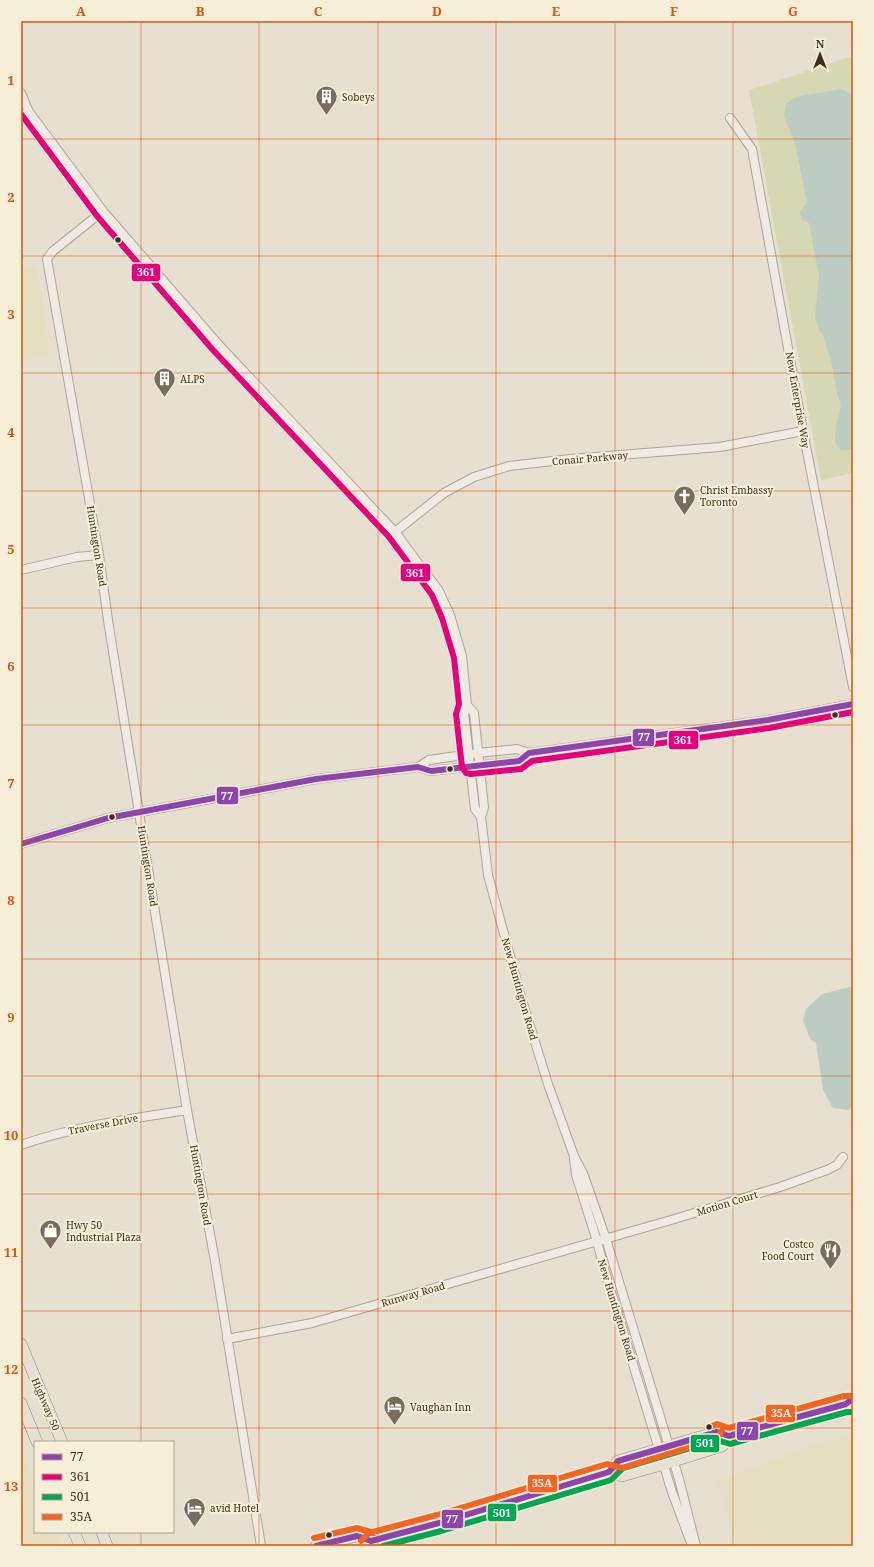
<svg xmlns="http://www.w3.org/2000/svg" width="874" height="1567" font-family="'Noto Serif',serif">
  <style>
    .farmland { fill: #e6dfc2 }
    .green { fill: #d6d7b3 }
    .water { fill: #bcccc2 }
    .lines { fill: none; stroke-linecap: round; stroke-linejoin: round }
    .minor-casing { stroke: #ada599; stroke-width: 10 }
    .major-casing { stroke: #928b80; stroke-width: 12 }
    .minor { stroke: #efebe3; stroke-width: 8 }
    .major { stroke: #e6e1d4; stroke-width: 11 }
    .bus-1-casing { stroke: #f7eed8; stroke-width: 9 }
    .bus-2-casing { stroke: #f7eed8; stroke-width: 9 }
    .bus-3-casing { stroke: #f7eed8; stroke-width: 9 }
    .bus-4-casing { stroke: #f7eed8; stroke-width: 9 }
    .bus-1 { stroke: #8e44ad; stroke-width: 6 }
    .bus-2 { stroke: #e5007d; stroke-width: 6 }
    .bus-3 { stroke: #00a651; stroke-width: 6 }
    .bus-4 { stroke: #f26522; stroke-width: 6 }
    .grid { fill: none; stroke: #d7550e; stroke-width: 1; stroke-opacity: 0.55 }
    .bus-dot { fill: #3d2e20; stroke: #f7eed8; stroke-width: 1.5 }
    .labels { text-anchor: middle; stroke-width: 4; stroke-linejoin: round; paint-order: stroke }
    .poi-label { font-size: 10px; fill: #3d2e20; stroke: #f7eed8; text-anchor: start }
    .street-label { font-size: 10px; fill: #3d2e20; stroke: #f7eed8 }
    .line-badge { stroke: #f7eed8; stroke-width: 1.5 }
    .badge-label { font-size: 11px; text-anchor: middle; font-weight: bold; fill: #fff }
    .neatline { fill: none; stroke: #d7550e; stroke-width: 1.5 }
    .grid-label { font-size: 13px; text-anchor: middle; font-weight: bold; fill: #d7550e }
  </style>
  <rect width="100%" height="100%" fill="#e7e0d1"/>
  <path class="farmland" d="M37,266L50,354L21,363V271Z
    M853,1436V1546H737L716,1482L824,1441Z
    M21,1452L35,1486V1532H54L60,1546H21Z"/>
  <path class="green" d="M853,56V473L821,480L749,90Z"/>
  <path class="water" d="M841,89L853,95V449L841,450L837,446L835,442L836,426L841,405L837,393L831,360L823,335L819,330L815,316L819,276L809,223L802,220L800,212L807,203L795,143L784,116L786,104L796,97Z
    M853,986V1107L848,1110L833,1108L823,1090L816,1043L810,1039L803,1020L806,1009L822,994Z"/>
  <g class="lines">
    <defs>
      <path id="minor" d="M21,93L29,112L103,211L219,345L395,532L439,591L450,615L462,656L467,705L464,713L475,809L481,817
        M730,118L752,149L803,431L853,687
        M103,211L53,251L47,259L99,555L109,627L187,1110L215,1261L261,1546
        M395,532L444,493L474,477L509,466L570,459L720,447L803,431
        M21,570L77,557L99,555
        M467,705L474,713L484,807L481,817L488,875L522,1000L548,1084L574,1156L583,1173L606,1239L679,1479L696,1546
        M418,767L429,760L478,753L517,749L529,753
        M21,844L108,818L178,805L316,779L418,767L431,771L519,761L529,753L768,720L853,704
        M21,1145C75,1126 131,1119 187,1110
        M574,1159L576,1175L597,1241L604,1269L672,1492L691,1543
        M227,1339L312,1323L671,1220L780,1187L827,1170L837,1165L843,1157"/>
      <path id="major" d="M21,1344L62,1442
        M21,1403L37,1442
        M609,1472L618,1461L717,1432L729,1436L846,1404H853
        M74,1532L80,1546
        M102,1532L107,1546
        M316,1546L357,1536L371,1541
        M367,1546L371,1541L439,1523L609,1472L622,1476L664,1464L722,1446L729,1436"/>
    </defs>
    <use href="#minor" class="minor-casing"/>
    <use href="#major" class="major-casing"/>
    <use href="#minor" class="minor"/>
    <use href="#major" class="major"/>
    <defs>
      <path id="bus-1" d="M21,844L108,818L316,779L418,767L431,771L519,761L529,753L768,720L853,704
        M316,1546L357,1536L371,1541L439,1523L609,1472L618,1461L717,1432L729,1436L846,1404L853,1398"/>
      <path id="bus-2" d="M21,114L97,216L213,350L389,537L432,595L442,618L454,658L459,704L456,714L462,767L466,773L471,774L521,769L532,761L769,728L853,712"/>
      <path id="bus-3" d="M383,1546L441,1531L611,1480L623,1468L717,1440L730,1444L847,1412H853"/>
      <path id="bus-4" d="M709,1427L717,1424L729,1428L844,1396H853
        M314,1538L357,1528L374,1533
        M361,1541L369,1533L437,1515L607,1464L622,1468L717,1439L722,1431"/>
    </defs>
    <use href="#bus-1" class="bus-1-casing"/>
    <use href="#bus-2" class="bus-2-casing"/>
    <use href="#bus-3" class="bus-3-casing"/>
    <use href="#bus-4" class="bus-4-casing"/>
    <use href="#bus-1" class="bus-1"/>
    <use href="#bus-2" class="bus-2"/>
    <use href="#bus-3" class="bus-3"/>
    <use href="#bus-4" class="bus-4"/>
  </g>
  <path class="grid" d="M141,21V1442M259,21V1546M378,21V1546M496,21V1546M615,21V1546M733,21V1546M21,139H853M21,256H853M21,373H853M21,491H853M21,608H853M21,725H853M21,842H853M21,959H853M21,1076H853M21,1194H853M21,1311H853M21,1428H853M141,1532V1546"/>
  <defs>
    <symbol id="building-pin" viewBox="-11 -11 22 30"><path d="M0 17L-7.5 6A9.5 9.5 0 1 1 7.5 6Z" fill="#786c5e" stroke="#f7eed8"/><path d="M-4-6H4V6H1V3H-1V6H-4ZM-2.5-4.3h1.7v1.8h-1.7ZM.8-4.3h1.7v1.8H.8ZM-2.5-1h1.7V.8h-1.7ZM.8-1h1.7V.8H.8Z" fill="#fff"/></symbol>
    <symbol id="church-pin" viewBox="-11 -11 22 30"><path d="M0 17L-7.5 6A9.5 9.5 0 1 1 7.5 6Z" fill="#786c5e" stroke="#f7eed8"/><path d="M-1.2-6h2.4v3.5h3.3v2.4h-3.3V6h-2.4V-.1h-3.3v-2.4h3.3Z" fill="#fff"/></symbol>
    <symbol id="shop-pin" viewBox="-11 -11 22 30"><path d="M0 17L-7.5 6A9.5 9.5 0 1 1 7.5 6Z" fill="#786c5e" stroke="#f7eed8"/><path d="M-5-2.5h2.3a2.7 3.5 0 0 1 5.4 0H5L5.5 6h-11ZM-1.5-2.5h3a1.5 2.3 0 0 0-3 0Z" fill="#fff"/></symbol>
    <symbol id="restaurant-pin" viewBox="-11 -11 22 30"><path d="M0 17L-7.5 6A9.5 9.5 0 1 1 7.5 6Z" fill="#786c5e" stroke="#f7eed8"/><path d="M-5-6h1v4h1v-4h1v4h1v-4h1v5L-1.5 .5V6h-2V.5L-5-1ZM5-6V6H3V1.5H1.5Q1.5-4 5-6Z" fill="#fff"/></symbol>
    <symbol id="hotel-pin" viewBox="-11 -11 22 30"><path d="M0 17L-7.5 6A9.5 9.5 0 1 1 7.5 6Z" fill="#786c5e" stroke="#f7eed8"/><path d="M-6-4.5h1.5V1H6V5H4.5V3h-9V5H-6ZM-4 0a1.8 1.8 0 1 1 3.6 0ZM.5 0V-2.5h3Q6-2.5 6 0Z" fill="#fff"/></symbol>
  </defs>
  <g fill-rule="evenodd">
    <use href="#building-pin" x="314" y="84" width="25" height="34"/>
    <use href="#building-pin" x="152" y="366" width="25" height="34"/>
    <use href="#church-pin" x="672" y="484" width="25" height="34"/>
    <use href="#shop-pin" x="38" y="1218" width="25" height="34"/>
    <use href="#restaurant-pin" x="818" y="1238" width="25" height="34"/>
    <use href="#hotel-pin" x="382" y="1394" width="25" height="34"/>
    <use href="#hotel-pin" x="182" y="1496" width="25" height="34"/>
  </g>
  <g class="bus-dot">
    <circle cx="118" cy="240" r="3.5"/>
    <circle cx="835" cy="715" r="3.5"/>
    <circle cx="450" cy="769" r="3.5"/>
    <circle cx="112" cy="817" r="3.5"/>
    <circle cx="709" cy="1427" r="3.5"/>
    <circle cx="329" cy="1535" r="3.5"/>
  </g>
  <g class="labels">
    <g class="poi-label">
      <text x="342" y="101">Sobeys</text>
      <text x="180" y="383">ALPS</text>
      <text x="700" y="494">Christ Embassy<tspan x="700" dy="12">Toronto</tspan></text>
      <text x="66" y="1229">Hwy 50<tspan x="66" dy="12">Industrial Plaza</tspan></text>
      <text x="814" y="1248" text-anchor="end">Costco<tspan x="814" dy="12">Food Court</tspan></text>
      <text x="410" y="1411">Vaughan Inn</text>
      <text x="210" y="1512">avid Hotel</text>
    </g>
    <g class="street-label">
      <text transform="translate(798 400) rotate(80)" y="4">New Enterprise Way</text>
      <text transform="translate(590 458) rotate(-5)" y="4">Conair Parkway</text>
      <text transform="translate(97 546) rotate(81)" y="4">Huntington Road</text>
      <text transform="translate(148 866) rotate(81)" y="4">Huntington Road</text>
      <text transform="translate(520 989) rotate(74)" y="4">New Huntington Road</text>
      <text transform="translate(103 1124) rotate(-11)" y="4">Traverse Drive</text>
      <text transform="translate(201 1185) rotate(80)" y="4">Huntington Road</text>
      <text transform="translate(727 1203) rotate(-17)" y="4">Motion Court</text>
      <text transform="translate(413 1294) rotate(-16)" y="4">Runway Road</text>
      <text transform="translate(617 1310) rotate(73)" y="4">New Huntington Road</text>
      <text transform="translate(46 1404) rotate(67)" y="4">Highway 50</text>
    </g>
  </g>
  <g class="line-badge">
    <rect x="131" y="263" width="30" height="19" rx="4" fill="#e5007d"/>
    <rect x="400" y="563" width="31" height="19" rx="4" fill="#e5007d"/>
    <rect x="632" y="728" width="23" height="19" rx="4" fill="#8e44ad"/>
    <rect x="668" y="730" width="31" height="20" rx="4" fill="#e5007d"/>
    <rect x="216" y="786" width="23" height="19" rx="4" fill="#8e44ad"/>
    <rect x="765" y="1404" width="31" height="19" rx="4" fill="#f26522"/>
    <rect x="736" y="1421" width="23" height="20" rx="4" fill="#8e44ad"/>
    <rect x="690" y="1434" width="30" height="19" rx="4" fill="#00a651"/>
    <rect x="527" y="1474" width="31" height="19" rx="4" fill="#f26522"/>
    <rect x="487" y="1503" width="30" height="19" rx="4" fill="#00a651"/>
    <rect x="441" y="1509" width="23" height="20" rx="4" fill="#8e44ad"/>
  </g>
  <g class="badge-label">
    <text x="146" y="276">361</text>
    <text x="415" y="577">361</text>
    <text x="644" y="741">77</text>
    <text x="683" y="744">361</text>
    <text x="227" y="800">77</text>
    <text x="781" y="1417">35A</text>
    <text x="747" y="1435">77</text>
    <text x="705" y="1447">501</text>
    <text x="542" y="1487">35A</text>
    <text x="502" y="1517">501</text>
    <text x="452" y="1523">77</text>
  </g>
  <rect width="874" height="1567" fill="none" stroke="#f7eed8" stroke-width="44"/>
  <rect x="34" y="1441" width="140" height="92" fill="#f7eed8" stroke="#ada18e"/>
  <rect x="42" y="1454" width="20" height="6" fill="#8e44ad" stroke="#ada18e"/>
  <text x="70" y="1461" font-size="12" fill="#3d2e20">77</text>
  <rect x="42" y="1474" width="20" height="6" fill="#e5007d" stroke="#ada18e"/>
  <text x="70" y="1481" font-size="12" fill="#3d2e20">361</text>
  <rect x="42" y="1494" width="20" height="6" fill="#00a651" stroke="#ada18e"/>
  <text x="70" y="1501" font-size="12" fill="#3d2e20">501</text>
  <rect x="42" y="1514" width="20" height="6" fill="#f26522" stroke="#ada18e"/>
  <text x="70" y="1521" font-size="12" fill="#3d2e20">35A</text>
  <g transform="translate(820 54)" stroke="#f7eed8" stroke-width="3" paint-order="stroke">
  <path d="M0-3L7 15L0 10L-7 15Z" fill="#3d2e20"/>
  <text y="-6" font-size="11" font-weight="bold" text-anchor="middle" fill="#3d2e20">N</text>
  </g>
  <rect x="22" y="22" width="830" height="1523" class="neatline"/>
  <g class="grid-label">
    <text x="81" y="16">A</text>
    <text x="200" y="16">B</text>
    <text x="318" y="16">C</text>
    <text x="437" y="16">D</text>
    <text x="556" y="16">E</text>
    <text x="674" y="16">F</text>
    <text x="793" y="16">G</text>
    <text x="11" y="85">1</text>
    <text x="11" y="202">2</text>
    <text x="11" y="319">3</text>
    <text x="11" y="437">4</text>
    <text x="11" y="554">5</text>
    <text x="11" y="671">6</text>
    <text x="11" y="788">7</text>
    <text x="11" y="905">8</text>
    <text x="11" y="1022">9</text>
    <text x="11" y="1140">10</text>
    <text x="11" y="1257">11</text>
    <text x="11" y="1374">12</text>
    <text x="11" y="1491">13</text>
  </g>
</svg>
